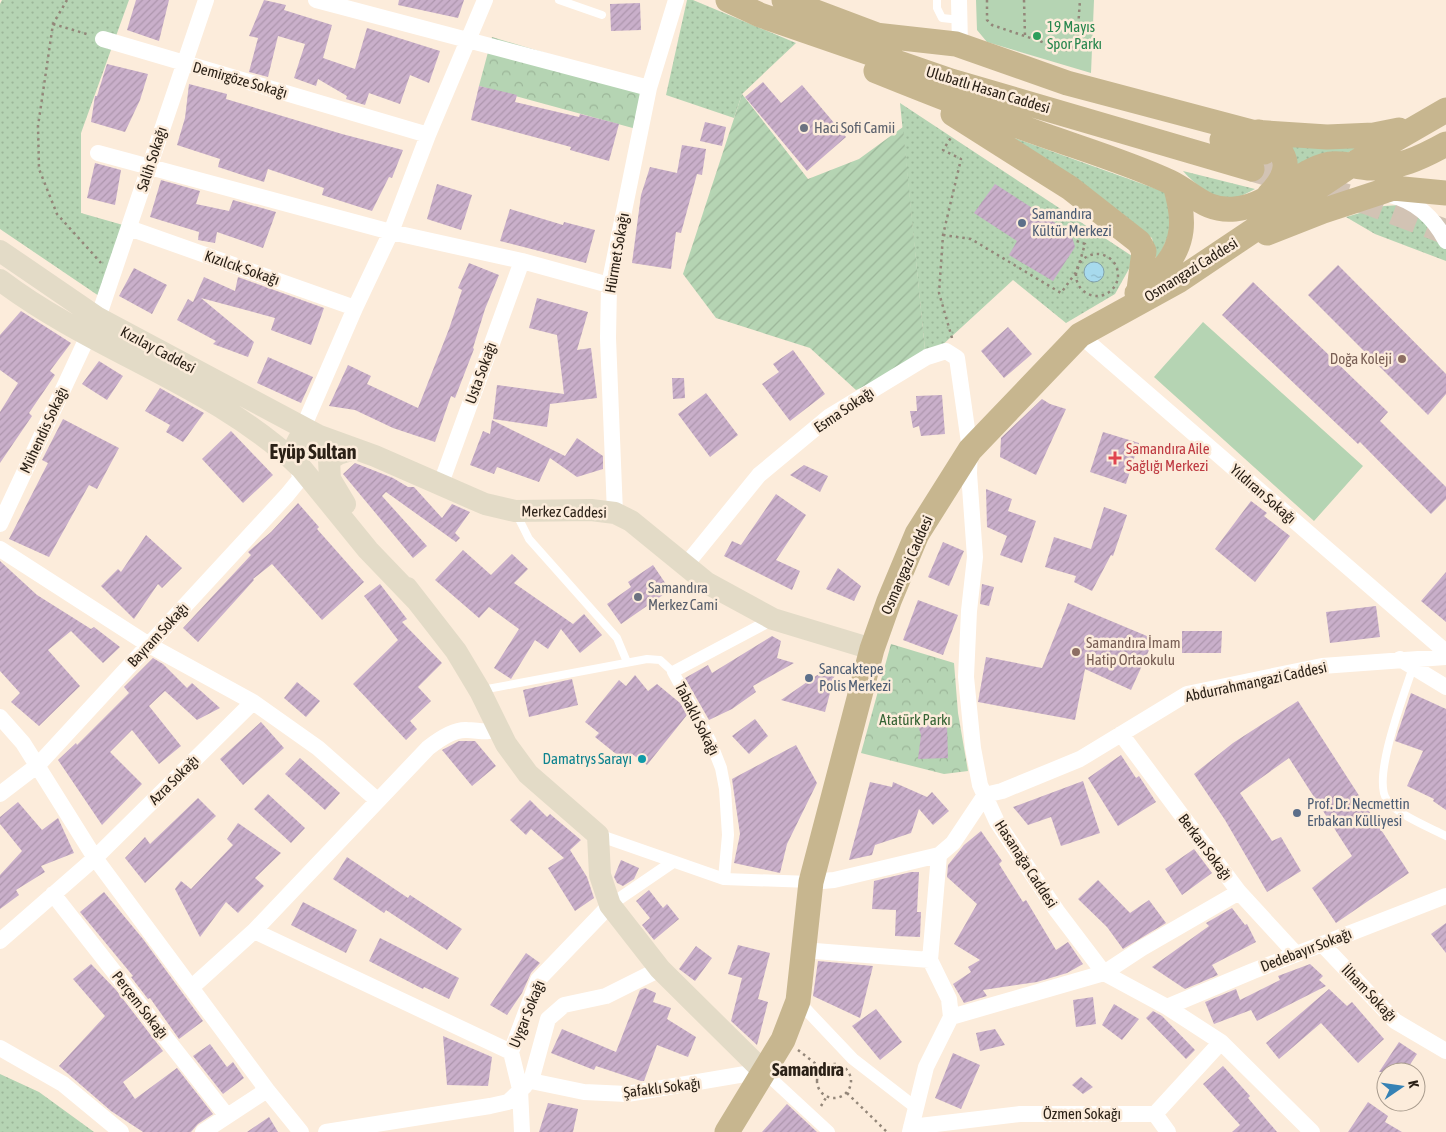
<svg xmlns="http://www.w3.org/2000/svg" width="1446" height="1132" font-family="'Asap Condensed',sans-serif">
  <style>
    .grass { fill: url(#grass-dots) }
    .park { fill: url(#park-crowns) }
    .garden { fill: url(#garden-furrows) }
    .pitch { fill: #b5d4b3 }
    .water { fill: url(#water-ripples); stroke: #82a2ad }
    .building { fill: url(#building-hatch) }
    .lines { fill: none; stroke-linecap: round; stroke-linejoin: round }
    .primary-tunnel { stroke: #d2c3b4; stroke-width: 25; stroke-dasharray: 25 12; stroke-linecap: butt }
    .path { stroke: #938679; stroke-width: 2.5; stroke-dasharray: 2.5 4; stroke-linecap: butt }
    .service { stroke: #fff; stroke-width: 8 }
    .pedestrian { stroke: #fff; stroke-width: 12 }
    .minor { stroke: #fff; stroke-width: 16 }
    .secondary { stroke: #e3dbc7; stroke-width: 22 }
    .primary { stroke: #c7b68f; stroke-width: 25 }
    .leisure-dot { fill: #2e9e5b; stroke: #fcecdb; stroke-width: 2 }
    .worship-dot { fill: #6b7280; stroke: #fcecdb; stroke-width: 2 }
    .service-dot { fill: #5c6f8a; stroke: #fcecdb; stroke-width: 2 }
    .education-dot { fill: #8d6e63; stroke: #fcecdb; stroke-width: 2 }
    .health-dot { fill: #e0444e; stroke: #fcecdb; stroke-width: 2 }
    .culture-dot { fill: #0f9aa8; stroke: #fcecdb; stroke-width: 2 }
    .labels { text-anchor: middle; stroke-width: 5; stroke-linejoin: round; paint-order: stroke }
    .leisure-label { font-size: 15px; fill: #27864d; stroke: #fcecdb; text-anchor: start }
    .street-label { font-size: 15px; fill: #2b2117; stroke: #fcecdb }
    .worship-label { font-size: 15px; fill: #5b616d; stroke: #fcecdb; text-anchor: start }
    .service-label { font-size: 15px; fill: #4e5e75; stroke: #fcecdb; text-anchor: start }
    .education-label { font-size: 15px; fill: #785e54; stroke: #fcecdb; text-anchor: end }
    .health-label { font-size: 15px; fill: #be3a42; stroke: #fcecdb; text-anchor: start }
    .park-label { font-size: 15px; fill: #356334; stroke: #fcecdb }
    .culture-label { font-size: 15px; fill: #0d838f; stroke: #fcecdb; text-anchor: end }
    .quarter-label { font-size: 18px; font-weight: bold; fill: #2b2117; stroke: #fcecdb }
    .district-label { font-size: 20px; font-weight: bold; fill: #2b2117; stroke: #fcecdb }
  </style>
  <defs>
    <pattern id="grass-dots" width="8" height="8" patternUnits="userSpaceOnUse" patternTransform="scale(1.25)"><rect width="8" height="8" fill="#b5d4b3"/><path d="M2 2h.1M6 6h.1" fill="none" stroke="#9cb699" stroke-width="1.8" stroke-linecap="round"/></pattern>
    <pattern id="park-crowns" width="20" height="18" patternUnits="userSpaceOnUse" patternTransform="scale(1.25)"><rect width="20" height="18" fill="#b5d4b3"/><path d="M2 6a3 3 0 1 1 6 0M12 15a3 3 0 1 1 6 0" fill="none" stroke="#9cb699"/></pattern>
    <pattern id="garden-furrows" width="10" height="10" patternUnits="userSpaceOnUse" patternTransform="scale(1.25)"><rect width="10" height="10" fill="#b5d4b3"/><path d="M-1 1l2-2M0 10L10 0M9 11l2-2" fill="none" stroke="#9cb699"/></pattern>
    <pattern id="water-ripples" width="26" height="14" patternUnits="userSpaceOnUse" patternTransform="scale(1.25)"><rect width="26" height="14" fill="#a7daed"/><path d="M2 4q2-2 4 0t4 0M15 11q2-2 4 0t4 0" fill="none" stroke="#90bbca"/></pattern>
    <pattern id="building-hatch" width="6" height="6" patternUnits="userSpaceOnUse" patternTransform="scale(1.25)"><rect width="6" height="6" fill="#c9afca"/><path d="M-1 1l2-2M0 6l6-6M5 7l2-2" fill="none" stroke="#ad96ad"/></pattern>
  </defs>
  <rect width="100%" height="100%" fill="#fcecdb"/>
  <path class="grass" d="M2,0H129L81,133V213L123,225L99,296L0,229V4Z
    M687,0H693L796,43L742,94L734,118L666,95Z
    M900,103L1135,258L1115,294L1066,323L1013,280L926,360Z
    M995,131L1165,192L1174,223L1157,261L1152,238Z
    M1379,140L1288,176L1290,147Z
    M1183,171L1255,189C1245,194 1232,202 1221,199C1209,196 1191,180 1183,171Z
    M1401,205L1422,213L1446,243V261L1375,234L1346,217L1384,206Z
    M305 453a8 8 0 1 1 16 0a8 8 0 1 1-16 0Z
    M0,1074L39,1092L94,1132H0Z"/>
  <path class="park" d="M492,37L649,84L640,130L479,86Z
    M891,644L954,663L958,713L968,771L944,774L861,753Z"/>
  <path class="garden" d="M742,94L808,179L859,159L903,127L926,360L856,390L810,348L716,318L683,274Z"/>
  <path class="pitch" d="M976,0H1094L1091,73L987,42L977,30Z
    M1203,322L1363,466L1314,521L1154,377Z"/>
  <path class="water" d="M1084 272a10 10 0 1 1 20 0a10 10 0 1 1-20 0Z"/>
  <path class="building" d="M136,0H169L159,41L127,30Z
    M264,0L286,5L284,10L332,25L323,58L355,69L367,28L440,51L429,83L410,75L400,104L369,93L365,105L346,99L347,96L318,79L316,86L294,78L305,44L278,36L268,77L249,72L258,38L249,36Z
    M399,0H464L458,18L398,5Z
    M640,3L641,30L611,31L610,4Z
    M107,64L148,74L140,100L125,132L91,122L95,96H97Z
    M763,82L781,103L802,85L846,137L807,171L745,97Z
    M189,84L227,94L226,99L342,134L403,150L392,178L389,177L372,211L322,195L324,188L268,169L264,182L218,167L220,159L177,145L185,118Z
    M479,86L517,95L515,102L579,117L580,114L619,124L609,161L570,150L571,147L471,120Z
    M705,122L726,127L722,146L700,141Z
    M682,145L706,149L702,175L697,174L681,233L676,232L671,269L632,263L641,195L650,167L677,173Z
    M95,163L121,170L115,205L87,198Z
    M161,180L200,191L196,204L229,211L233,200L276,212L263,248L217,232L215,243L198,240L199,232L150,217Z
    M437,184L472,195L461,230L427,219Z
    M995,184L1071,233L1075,247L1053,281L1009,255L1017,241L974,213Z
    M510,209L563,225L564,222L595,230L586,263L500,241Z
    M469,263L499,275L485,309L473,348L474,349L455,398L451,396L435,442L393,428L355,410L329,406L348,365L371,376L367,384L418,408L449,329L462,290L458,288Z
    M1338,265L1446,374V394L1428,415L1308,295Z
    M134,268L167,285L152,314L119,296Z
    M204,277L235,291L238,277L324,308L311,345L271,330L275,318L201,298L254,342L248,357L213,344L216,341L177,320L188,299L193,302Z
    M1253,282L1388,412L1380,421L1446,487V499L1431,514L1360,442L1358,444L1222,315Z
    M537,298L588,312L577,350L591,348L597,398L550,404L547,427L493,419L497,385L564,394L557,335L529,328Z
    M21,311L71,343L50,371L55,375L29,413L32,416L0,463V412L18,383L0,370V335Z
    M1008,327L1032,354L1004,378L981,351Z
    M793,350L825,394L790,421L762,384L779,372L773,364Z
    M268,357L313,377L301,403L257,383Z
    M99,361L123,376L107,400L82,384Z
    M672,378H684L685,398L673,399Z
    M160,388L204,413L183,442L166,432L170,425L145,411Z
    M706,393L738,435L710,457L678,414Z
    M942,395L945,434L921,436L919,426L913,428L910,411H917L916,396Z
    M1042,399L1050,404L1066,409L1036,475L1000,457L1001,438Z
    M63,419L119,448L97,489L89,485L49,557L9,539L48,463L42,460Z
    M492,420L565,456L577,438L603,456V469L577,477L550,458L539,482L497,467L494,474L470,465L483,431L490,434Z
    M231,431L273,475L243,503L202,459Z
    M1103,432L1139,443L1126,484L1090,472Z
    M355,463L393,478L408,487H414L442,518L452,504L470,512L455,533L460,538L456,542L386,492L382,496L427,546L413,558L343,474Z
    M804,465L828,476L820,492L790,475Z
    M986,489L1012,499L1008,511L1036,521L1022,563L1000,555L1007,536L987,527Z
    M776,494L806,515L776,560L800,571L792,590L724,556L732,541L741,545Z
    M1251,501L1267,513L1264,516L1290,536L1255,582L1215,549Z
    M298,503L319,527L317,529L364,582L322,620L272,564L253,579L254,580L198,642L183,628L251,555L248,552L271,532Z
    M1104,507L1127,515L1113,556L1111,555L1092,591L1074,582L1076,576L1045,567L1054,537L1091,549Z
    M146,535L182,568L162,588L158,584L134,619L101,586L118,569L121,572Z
    M943,542L964,551L949,586L928,577Z
    M463,550L491,575L512,554L528,569L514,583L573,624L584,614L602,635L580,653L561,629L548,649L535,640L511,679L494,668L519,629L489,607L479,618L435,580Z
    M0,561L37,595L91,629L94,627L120,647L103,663L71,631L48,650L80,686L39,726L11,702L20,693L0,671Z
    M653,565L670,590L621,624L607,604L631,587L628,582Z
    M838,568L861,586L854,601L826,589Z
    M1446,572V622L1421,601Z
    M380,584L407,619L402,622L442,663L418,687L431,701L410,721L417,729L406,740L353,684L398,640L364,596Z
    M982,584L994,587L989,606L980,604Z
    M918,600L958,615L943,655L903,640Z
    M1068,603L1154,639L1131,690L1085,669L1075,720L978,702L986,657L1042,668Z
    M1376,606L1380,637L1330,643L1326,612Z
    M1182,631H1222L1221,653H1182Z
    M772,636L781,641L777,658L794,663L753,686L756,692L732,709L709,720L685,678L708,665L712,673Z
    M153,658L163,664L187,688L192,683L220,708L197,720L165,691L149,706L181,746L159,764L132,730L110,752L142,784L102,825L58,760L76,743L77,745L129,693L124,687Z
    M823,671L835,674L825,712L781,700Z
    M635,675L648,691L657,684L680,703L687,715L647,765L632,754L626,762L595,737L599,733L585,722L619,680L626,686Z
    M572,679L578,705L529,717L523,690Z
    M297,682L320,701L306,717L284,698Z
    M1411,693L1446,709V810L1433,801L1434,799L1407,786L1423,751L1395,741Z
    M1298,701L1409,873L1336,923L1312,888L1352,856L1289,758L1240,793L1272,841L1281,837L1301,871L1267,892L1225,820L1194,774L1233,743Z
    M755,719L768,736L749,754L732,736Z
    M261,722L284,748L243,785L220,759Z
    M918,725H947L948,758L918,759L921,735Z
    M459,741H475L496,766L472,786L442,750Z
    M796,745L817,783L787,844L780,873L734,863L740,834L732,779Z
    M1121,755L1136,778L1139,776L1156,802L1118,826L1088,778Z
    M300,758L340,793L325,810L285,774Z
    M1083,781L1100,833L1061,846L1051,817L1028,825L1013,807Z
    M870,782L892,787L893,782L927,797L932,792L949,811L933,825L919,809L911,833L875,845L872,855L849,860Z
    M268,794L305,828L291,843L254,809Z
    M198,798L216,816L145,883L125,858L145,837L150,844Z
    M530,800L547,817L550,814L581,840L570,850L587,877L594,898L575,911L548,868L564,858L531,829L526,835L510,820Z
    M18,802L42,830L58,818L74,853L41,866L45,872L16,890L19,895L0,909V875L22,851L0,824V817Z
    M238,823L281,853L255,878L264,886L238,913L226,902L200,937L175,889L181,881L191,889L233,845L227,839Z
    M981,831L1002,861L999,864L1023,902L1026,900L1056,950L1068,942L1083,964L1067,973L1037,982L983,990L987,996L964,1003L953,984L971,972L968,967L980,960L954,944L977,904L947,877L948,865L964,845Z
    M1194,849L1212,873L1182,895L1165,869Z
    M347,857L408,898L410,895L462,929L447,950L386,910L384,913L333,879Z
    M621,860L639,868L634,879L623,886L617,883L614,877Z
    M911,872H919L917,912H921L920,937L895,936L896,910L872,909L874,881Z
    M1098,880L1130,913L1149,900L1166,923L1123,949L1107,927L1078,899Z
    M649,890L663,908L667,904L679,919L654,940L642,925L650,918L636,901Z
    M104,892L143,939L203,1021L179,1039L150,998L148,999L131,977L133,976L80,912Z
    M303,902L357,930L346,953L291,925Z
    M1232,908L1245,925L1247,924L1256,942L1212,965L1218,975L1185,989L1152,967L1209,926L1206,923Z
    M1446,923V953L1431,934Z
    M380,938L459,978L449,999L424,987L423,989L369,961Z
    M738,945L770,953L758,999L768,1002L757,1045L731,1021L742,978L728,974Z
    M696,946L712,958L695,981L679,969Z
    M526,953L540,963L531,973L522,993L507,1015L490,1005Z
    M818,961L873,966L860,1018L813,996Z
    M91,964L116,990L163,1051L123,1082L135,1099L177,1068L213,1114L198,1124L191,1132H143L111,1111L59,1066L105,1016L73,979Z
    M1310,964L1323,976L1319,980L1326,986L1257,1021L1251,1010L1214,1024L1205,1002L1236,989L1240,1000L1280,980L1278,976Z
    M645,988L656,993L653,1002L671,1008L667,1019L696,1037L688,1057L657,1045L644,1081H641L596,1066L594,1070L551,1053L562,1029L616,1052L640,990Z
    M1329,989L1347,1006L1352,1002L1384,1039L1358,1063L1321,1023L1279,1059L1266,1043Z
    M1093,997L1096,1024L1076,1027L1073,1000Z
    M1114,1004L1139,1019L1122,1040L1102,1025Z
    M876,1009L902,1042L880,1060L852,1026Z
    M1153,1011L1162,1016L1195,1050L1186,1059L1146,1018Z
    M995,1029L1005,1045L980,1051L976,1033Z
    M443,1036L492,1057L488,1086L447,1085Z
    M1399,1042L1417,1054L1405,1072H1379Z
    M210,1044L227,1067L233,1062L244,1078L223,1094L193,1056Z
    M953,1053L980,1065L961,1109L935,1098Z
    M1223,1066L1250,1096L1248,1098L1277,1132H1232L1240,1125L1203,1084Z
    M1081,1077L1093,1087L1083,1094L1072,1085Z
    M1368,1102L1388,1116L1385,1122L1402,1132H1348Z
    M548,1103L578,1109L573,1132H539Z
    M787,1104L817,1132H762Z
    M269,1117L278,1132H247Z"/>
  <g class="lines">
    <path class="primary-tunnel" d="M1252,169L1370,203L1446,232"/>
    <path class="path" d="M67,0L53,24L38,126L39,169L57,214L101,263
      M987,0V20L992,25L1066,50L1073,47L1077,43L1080,0
      M1024,0L1025,36
      M53,24L90,35
      M943,235L971,239L1061,293L1077,271L1085,244L1074,240
      M1076 275a21 21 0 1 1 42 0a21 21 0 1 1-42 0Z
      M952,338L939,293L943,235L961,159L943,150L952,136
      M798,1050L821,1068
      M817 1081a17 17 0 1 1 34 0a17 17 0 1 1-34 0Z
      M847,1093L887,1132
      M821,1106L827,1096"/>
    <path class="service" d="M559,0L602,15
      M937,0V8L942,18L960,20
      M516,513L529,539L617,638L627,662
      M1413,667C1405,692 1371,779 1387,800C1396,814 1431,828 1446,836
      M482,690L647,659L660,660L673,672"/>
    <path class="pedestrian" d="M598,835L724,879L811,882
      M724,879L728,835L725,789L721,768L710,740L673,672L773,619
      M610,905L673,862
      M798,1001L853,1059L915,1107
      M763,1071L829,1132"/>
    <path class="minor" d="M316,0L649,88
      M959,0L960,45
      M103,39L428,135
      M98,153L391,232L522,261L609,285
      M1390,195C1416,201 1434,218 1446,241
      M129,228L355,308
      M98,318L206,0
      M1080,335L1446,652
      M299,437L355,308L391,232L428,135L485,0
      M440,486L522,261
      M615,513L608,338L609,285L649,88L676,0
      M0,524L88,336
      M0,549L149,645L253,702L318,748L377,800
      M685,566L759,475L830,416L927,357L946,351L957,358L970,450L969,473L975,557L969,611L966,677L973,748L980,785L997,822L1057,911L1104,973L1167,1007L1221,1042L1312,1132
      M1400,659L1446,687
      M0,717L23,743L95,858L267,1090L301,1132
      M1121,734L1239,892L1296,954
      M0,794L38,765L287,495L300,479L298,464
      M811,882L834,880L939,855L953,843L985,795L1002,791L1080,759L1187,694L1322,666L1446,657
      M53,894L227,1116
      M254,931L511,1052
      M0,941L95,858L253,702
      M1322,944L1395,1021L1446,1051
      M802,950L930,960
      M192,987L254,931L428,748C438,740 453,729 467,730C479,730 487,734 498,728
      M1167,1007L1253,971L1446,896
      M951,1017L1104,973L1142,948L1239,892
      M0,1048L63,1084L121,1132
      M531,1081L584,1092L627,1094L763,1071
      M531,1081L548,1019L564,1005L606,996L660,969
      M1155,1114L1168,1132
      M911,1127L1020,1114H1155L1221,1042
      M203,1132L267,1090
      M326,1132L490,1106L508,1102L525,1086
      M522,1132L520,1089L511,1052L538,980L610,905
      M910,1132L926,1067L951,1017L949,999L930,960L939,855"/>
    <path class="secondary" d="M0,251L98,318L321,437
      M0,280C95,352 213,384 300,467
      M345,504L330,479L329,460L338,454L354,449
      M407,588L456,651L480,691L506,744L528,774L598,835L600,875L610,905L660,969L763,1071
      M416,600L368,550L298,464L294,449L299,439L305,436L317,435L375,456L485,504L515,511L591,510L615,513L631,521L707,583L773,619L872,649"/>
    <path class="primary" d="M728,0L760,15L951,81L1252,169
      M784,0L890,40
      M875,35L956,44L1067,83L1252,132L1327,137L1374,135L1399,130
      M876,71C928,92 981,113 1035,132C1079,148 1127,162 1170,182C1193,193 1205,212 1235,209C1272,206 1295,171 1330,164C1343,162 1355,167 1368,168C1397,169 1421,158 1446,144
      M953,114L1070,188L1139,242L1144,251L1139,290
      M1259,132C1287,152 1296,167 1269,195
      M1222,140L1264,152
      M1267,233L1323,211L1393,188L1446,193
      M1137,293C1144,285 1153,279 1160,272C1186,245 1185,218 1175,185
      M727,1132L783,1040L798,1001L811,882L872,649L889,601L917,534L970,450L1080,335L1178,281L1351,165L1446,110"/>
  </g>
  <circle class="leisure-dot" cx="1037" cy="36" r="5"/>
  <g class="worship-dot">
    <circle cx="804" cy="128" r="5"/>
    <circle cx="638" cy="597" r="5"/>
  </g>
  <g class="service-dot">
    <circle cx="1022" cy="223" r="5"/>
    <circle cx="809" cy="678" r="5"/>
    <circle cx="1297" cy="813" r="5"/>
  </g>
  <g class="education-dot">
    <circle cx="1402" cy="359" r="5"/>
    <circle cx="1076" cy="652" r="5"/>
  </g>
  <path class="health-dot" d="M1112.5 450.5h5v5h5v5h-5v5h-5v-5h-5v-5h5z"/>
  <circle class="culture-dot" cx="642" cy="759" r="5"/>
  <g class="labels">
    <g class="leisure-label">
      <text x="1047" y="32">19 Mayıs<tspan x="1047" dy="17">Spor Parkı</tspan></text>
    </g>
    <g class="street-label">
      <text transform="translate(240 80) rotate(16)" y="5">Demirgöze Sokağı</text>
      <text transform="translate(988 90) rotate(17)" y="5">Ulubatlı Hasan Caddesi</text>
      <text transform="translate(152 159) rotate(-72)" y="5">Salih Sokağı</text>
      <text transform="translate(617 253) rotate(-80)" y="5">Hürmet Sokağı</text>
      <text transform="translate(242 268) rotate(19)" y="5">Kızılcık Sokağı</text>
      <text transform="translate(1191 270) rotate(-32)" y="5">Osmangazi Caddesi</text>
      <text transform="translate(158 350) rotate(28)" y="5">Kızılay Caddesi</text>
      <text transform="translate(481 373) rotate(-70)" y="5">Usta Sokağı</text>
      <text transform="translate(844 410) rotate(-34)" y="5">Esma Sokağı</text>
      <text transform="translate(44 430) rotate(-65)" y="5">Mühendis Sokağı</text>
      <text transform="translate(1263 494) rotate(41)" y="5">Yıldıran Sokağı</text>
      <text transform="translate(564 512) rotate(1)" y="5">Merkez Caddesi</text>
      <text transform="translate(907 565) rotate(-66)" y="5">Osmangazi Caddesi</text>
      <text transform="translate(158 635) rotate(-47)" y="5">Bayram Sokağı</text>
      <text transform="translate(1256 682) rotate(-12)" y="5">Abdurrahmangazi Caddesi</text>
      <text transform="translate(697 719) rotate(63)" y="5">Tabaklı Sokağı</text>
      <text transform="translate(174 780) rotate(-45)" y="5">Azra Sokağı</text>
      <text transform="translate(1205 847) rotate(53)" y="5">Berkan Sokağı</text>
      <text transform="translate(1026 864) rotate(57)" y="5">Hasanağa Caddesi</text>
      <text transform="translate(1306 950) rotate(-21)" y="5">Dedebayır Sokağı</text>
      <text transform="translate(1369 993) rotate(46)" y="5">İlham Sokağı</text>
      <text transform="translate(140 1005) rotate(52)" y="5">Perçem Sokağı</text>
      <text transform="translate(527 1014) rotate(-68)" y="5">Uygar Sokağı</text>
      <text transform="translate(662 1088) rotate(-7)" y="5">Şafaklı Sokağı</text>
      <text x="1082" y="1119">Özmen Sokağı</text>
    </g>
    <g class="worship-label">
      <text x="814" y="133">Haci Sofi Camii</text>
      <text x="648" y="593">Samandıra<tspan x="648" dy="17">Merkez Cami</tspan></text>
    </g>
    <g class="service-label">
      <text x="1032" y="219">Samandıra<tspan x="1032" dy="17">Kültür Merkezi</tspan></text>
      <text x="819" y="674">Sancaktepe<tspan x="819" dy="17">Polis Merkezi</tspan></text>
      <text x="1307" y="809">Prof. Dr. Necmettin<tspan x="1307" dy="17">Erbakan Külliyesi</tspan></text>
    </g>
    <g class="education-label">
      <text x="1392" y="364">Doğa Koleji</text>
      <text x="1086" y="648" text-anchor="start">Samandıra İmam<tspan x="1086" dy="17">Hatip Ortaokulu</tspan></text>
    </g>
    <g class="health-label">
      <text x="1126" y="454">Samandıra Aile<tspan x="1126" dy="17">Sağlığı Merkezi</tspan></text>
    </g>
    <g class="park-label">
      <text x="915" y="725">Atatürk Parkı</text>
    </g>
    <g class="culture-label">
      <text x="632" y="764">Damatrys Sarayı</text>
    </g>
    <g class="quarter-label">
      <text x="808" y="1076">Samandıra</text>
    </g>
    <g class="district-label">
      <text x="313" y="459">Eyüp Sultan</text>
    </g>
  </g>
  <g transform="translate(1401 1087) rotate(77)"><circle r="24" fill="#fcecdb" stroke="#a89b8d"/>
  <path d="M0-4L9 19L0 12L-9 19Z" fill="#3682b5"/>
  <text y="-8" font-size="14" font-weight="bold" text-anchor="middle" fill="#2b2117">K</text>
  </g>
</svg>
